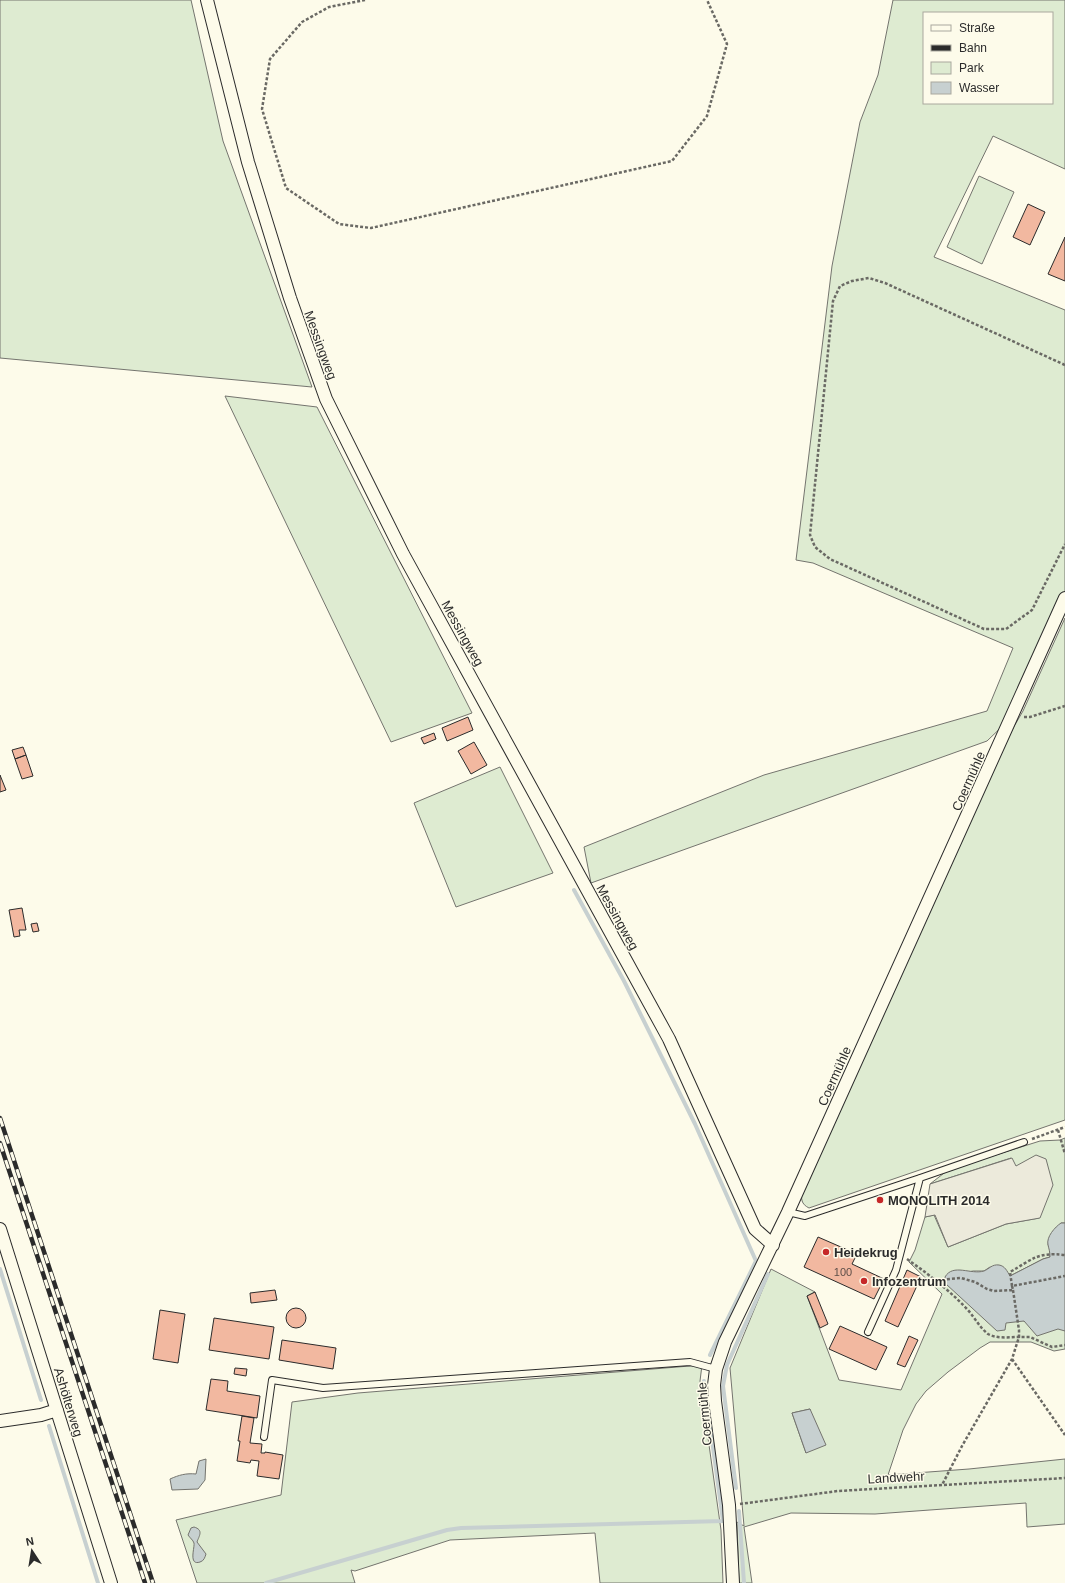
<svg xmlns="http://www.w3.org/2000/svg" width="1065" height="1583" font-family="Helvetica,sans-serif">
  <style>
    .green { fill: #deebd1; stroke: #74746e; fill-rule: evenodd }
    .parking { fill: #eceadb; stroke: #74746e }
    .water { fill: #c7d0d0; stroke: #74746e }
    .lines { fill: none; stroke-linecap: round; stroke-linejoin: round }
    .stream { stroke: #c7d0d0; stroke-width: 4 }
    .building { fill: #f2b8a0; stroke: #2b2b2b }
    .service-casing { stroke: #2b2b2b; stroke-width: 8 }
    .minor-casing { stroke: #2b2b2b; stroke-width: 14 }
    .path { stroke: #6a6964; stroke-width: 2.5; stroke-dasharray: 3 2; stroke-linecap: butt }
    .service { stroke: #fdfbea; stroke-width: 6 }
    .minor { stroke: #fdfbea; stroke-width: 12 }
    .rail-casing { stroke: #2b2b2b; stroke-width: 4.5 }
    .rail { stroke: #fdfbea; stroke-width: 3; stroke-dasharray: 9; stroke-linecap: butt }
    .poi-dot { fill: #c62828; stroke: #fdfbea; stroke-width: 1.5 }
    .labels { text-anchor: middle; stroke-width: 3; stroke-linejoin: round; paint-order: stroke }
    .number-label { font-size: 11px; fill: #5d4e48 }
    .street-label { font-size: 13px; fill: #2b2b2b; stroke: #fdfbea }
    .poi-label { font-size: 13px; font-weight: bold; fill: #2b2b2b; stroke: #fdfbea; text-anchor: start }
  </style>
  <rect width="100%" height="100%" fill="#fdfbea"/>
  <path class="green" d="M0,0H191L223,141L312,387L0,358Z
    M893,0H1065V169L993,136L934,257L1065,310V598L1012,717L987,741L591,883L584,847L764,775L987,711L1013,648L813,563L796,560L832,266L860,122L878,75ZM924,13H1052V103H924Z
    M979,176L1014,192L982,264L947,247Z
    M225,396L317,407L472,713L391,742Z
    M1065,618V1120L809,1208C801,1204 801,1199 802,1191L1009,735L1023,711Z
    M500,767L553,873L456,907L414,803Z
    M1065,1138V1223H1061L1048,1244L1050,1249V1257L1043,1259L1010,1276L990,1267L984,1271H973L945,1277L946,1284L1024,1321L1065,1326V1349L1054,1351L1031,1342H990L980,1348L948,1372L926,1391L916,1404L903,1430L888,1475L969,1469L1065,1459V1524L1027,1527L1026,1503L875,1514L791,1513L744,1527L752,1583H739L737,1522L744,1526L730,1368L771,1269L815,1292L807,1296L839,1380L901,1390L942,1294L909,1262L915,1250L925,1217L934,1215L948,1247L1006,1224L1039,1218L1011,1158L930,1184L948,1170L1040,1141L1060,1140ZM810,1409L806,1453L792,1413Z
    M702,1365L700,1381L721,1530L723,1583H600L595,1533L450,1540L355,1571L351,1570L355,1583H197L176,1520L281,1495L292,1402L358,1393Z"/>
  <path class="parking" d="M1036,1155L1046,1159L1053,1185L1040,1218L1006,1224L948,1247L935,1215L925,1217L930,1184L1012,1158L1016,1166Z"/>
  <path class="water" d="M1061,1223H1065V1331L1058,1329L1037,1336L1024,1321L1006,1323L1005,1330L997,1331L946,1284L945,1277C953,1263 971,1275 984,1271C989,1269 992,1264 999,1265C1005,1266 1007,1271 1010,1276L1043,1259L1050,1257C1050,1252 1049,1249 1048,1245C1046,1237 1055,1227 1061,1223Z
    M810,1409L826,1445L806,1453L792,1413Z
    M206,1459L205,1480L198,1489L172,1490L170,1479C179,1475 186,1473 196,1474L199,1461Z
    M194,1527C204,1530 199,1536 197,1542L206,1554C205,1557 204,1561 200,1562C188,1566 195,1547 194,1543C193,1540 190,1538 188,1535L191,1528Z"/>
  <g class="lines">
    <path class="stream" d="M574,890L624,981L695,1124L756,1261L710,1355
      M0,1269L41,1400
      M49,1426L98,1583
      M736,1488L723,1386L727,1365L768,1274
      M739,1511L744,1583
      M266,1583L447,1530L461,1528L723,1521L704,1381"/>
  </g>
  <path class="building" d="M1028,204L1045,212L1030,245L1013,237Z
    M1065,237V281L1048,274Z
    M468,717L473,730L447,741L442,728Z
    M434,733L436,739L424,744L421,738Z
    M474,742L487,765L471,774L458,751Z
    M23,747L26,755L15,759L12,750Z
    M26,755L33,776L22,779L15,759Z
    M0,775L6,790L0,792Z
    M22,908L26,930H19L20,936L14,937L9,910Z
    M37,923L39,931L33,932L31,924Z
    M818,1237L857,1254L852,1264L884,1279L874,1299L804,1267Z
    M907,1270L921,1277L898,1327L885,1321Z
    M275,1290L277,1300L251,1303L250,1293Z
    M815,1292L828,1324L820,1328L807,1296Z
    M286 1318a10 10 0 1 1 20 0a10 10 0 1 1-20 0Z
    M160,1310L185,1314L178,1363L153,1359Z
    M214,1318L274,1327L269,1359L209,1350Z
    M840,1326L887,1347L876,1370L829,1349Z
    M909,1336L918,1340L905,1367L897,1364Z
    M282,1340L336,1348L333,1369L279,1360Z
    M235,1368L247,1369L246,1376L234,1374Z
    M211,1379L228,1381L227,1391L260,1396L257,1418L206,1410Z
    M242,1416L254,1418L250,1443L262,1444L261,1453H265V1452L283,1455L279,1479L257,1476L259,1461L251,1460L250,1463L237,1461L240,1441H238Z"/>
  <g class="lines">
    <defs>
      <path id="service" d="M788,1212L805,1216L920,1178L1024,1142
        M868,1332L896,1270L920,1178
        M264,1437L272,1380L323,1388L690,1362L716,1369"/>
      <path id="minor" d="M207,0L248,162L290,298L326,399L403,554L669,1039L755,1229L773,1245
        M0,1229L111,1583
        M0,1421L41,1415L57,1410
        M733,1583L729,1505L715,1401L714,1385L716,1369L725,1342L788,1212L1065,598"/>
    </defs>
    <use href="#service" class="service-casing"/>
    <use href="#minor" class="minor-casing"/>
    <path class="path" d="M365,0L329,7L302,22L270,59L262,109L286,188L339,224L371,228L672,161L707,116L727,44L707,0
      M1065,365L885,283L869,278L852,281L840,286L833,301L810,535L815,547L830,559L984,629H1006L1032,610L1065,544
      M1024,717H1030L1065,706
      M1058,1130L1065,1154
      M1032,1139L1065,1127
      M907,1259C928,1274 948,1289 966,1308C974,1316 979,1327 988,1334C997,1339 1009,1337 1019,1337L1012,1359L962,1446L942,1485
      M937,1280L961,1278L975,1282L987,1289L994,1291L1013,1290L1012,1286L1065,1276
      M1012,1286L1010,1272C1033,1259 1037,1252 1065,1255
      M1013,1290L1019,1330V1337H1030L1052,1347L1065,1345
      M1012,1359L1065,1435
      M740,1504L838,1491L1065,1478"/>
    <use href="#service" class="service"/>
    <use href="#minor" class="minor"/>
    <defs>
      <path id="rail" d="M0,1118L153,1583
        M0,1143L145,1583"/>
    </defs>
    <use href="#rail" class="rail-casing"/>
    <use href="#rail" class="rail"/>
  </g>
  <g class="poi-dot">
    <circle cx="880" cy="1200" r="4"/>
    <circle cx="826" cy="1252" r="4"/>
    <circle cx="864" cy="1281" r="4"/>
  </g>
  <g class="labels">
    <g class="number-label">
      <text x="843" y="1276">100</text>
    </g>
    <g class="street-label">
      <text transform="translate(321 345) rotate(70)" y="5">Messingweg</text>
      <text transform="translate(463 633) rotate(61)" y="5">Messingweg</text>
      <text transform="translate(968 781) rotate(-66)" y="5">Coermühle</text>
      <text transform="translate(618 917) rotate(61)" y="5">Messingweg</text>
      <text transform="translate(834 1076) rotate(-66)" y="5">Coermühle</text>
      <text transform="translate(69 1402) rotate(73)" y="5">Ashölterweg</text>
      <text transform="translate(704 1414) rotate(-95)" y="5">Coermühle</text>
      <text transform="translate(896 1477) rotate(-3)" y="5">Landwehr</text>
    </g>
    <g class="poi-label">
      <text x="888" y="1205">MONOLITH 2014</text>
      <text x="834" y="1257">Heidekrug</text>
      <text x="872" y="1286">Infozentrum</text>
    </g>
  </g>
  <rect x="923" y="12" width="130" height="92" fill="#fdfbea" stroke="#a9a89e"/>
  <rect x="931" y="25" width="20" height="6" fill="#fdfbea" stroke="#a9a89e"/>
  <text x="959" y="32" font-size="12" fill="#2b2b2b">Straße</text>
  <rect x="931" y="45" width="20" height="6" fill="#2b2b2b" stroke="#a9a89e"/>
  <text x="959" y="52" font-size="12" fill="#2b2b2b">Bahn</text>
  <rect x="931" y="62" width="20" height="12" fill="#deebd1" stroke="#a9a89e"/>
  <text x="959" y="72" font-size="12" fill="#2b2b2b">Park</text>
  <rect x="931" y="82" width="20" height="12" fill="#c7d0d0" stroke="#a9a89e"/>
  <text x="959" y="92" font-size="12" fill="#2b2b2b">Wasser</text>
  <g transform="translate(32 1551) rotate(348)" stroke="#fdfbea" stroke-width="3" paint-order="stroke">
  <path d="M0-3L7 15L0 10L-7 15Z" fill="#2b2b2b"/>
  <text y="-6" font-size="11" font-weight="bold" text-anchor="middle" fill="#2b2b2b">N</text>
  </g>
</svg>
